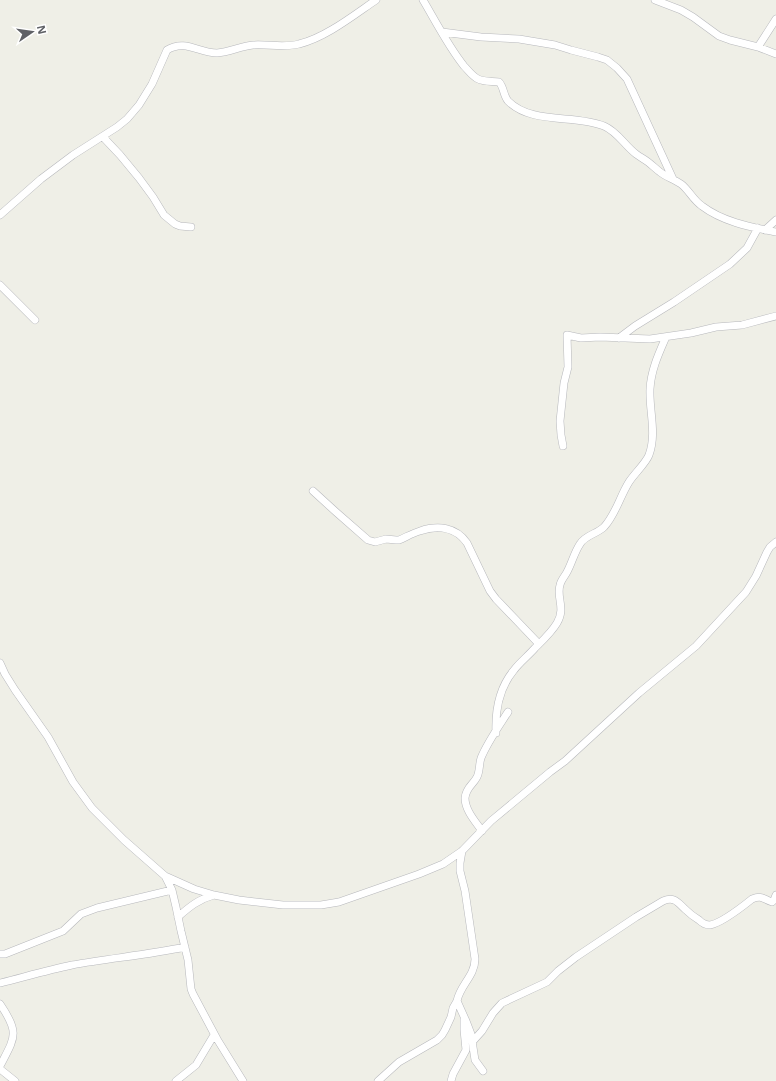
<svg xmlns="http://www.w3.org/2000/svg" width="776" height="1081" font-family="'Open Sans',sans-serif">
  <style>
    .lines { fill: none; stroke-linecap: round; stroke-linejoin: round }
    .minor-casing { stroke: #b7b8bc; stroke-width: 8 }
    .minor { stroke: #fff; stroke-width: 7 }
  </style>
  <rect width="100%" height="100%" fill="#efefe7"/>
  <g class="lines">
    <defs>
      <path id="minor" d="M423,0C436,22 448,46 464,66C468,70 472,76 478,79C484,82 492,81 499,82C504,87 503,95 508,101C532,125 575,114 604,126C618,132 624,145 636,154C640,157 644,159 648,162C652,165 656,169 660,172C666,177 674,179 681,184C689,190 693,200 702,206C723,222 751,227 776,232
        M655,0L681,10L693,17L719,36L730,40L758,47L776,54
        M442,32L481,37L519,39L555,45L571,50L598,57L607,60L617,68L627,79L673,179
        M758,47L776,19
        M103,137L120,155L139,178L153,197L164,215L175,224L180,226L191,227
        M0,215L41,179L73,155L117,127L127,119L139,105L152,84L167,50C185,39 199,53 217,53C230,52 241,46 253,45C269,44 284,48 299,44C325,38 354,15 376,0
        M765,230L776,220
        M0,285L35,320
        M619,338L635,326L674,302L730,264L747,248L758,228
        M563,446L561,435L560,421L564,383L568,367L567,335L581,338L600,337L650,339L691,333L716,327L742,325L776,316
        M313,491L336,512L368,540L375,542L386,539L396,540H399C406,537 413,533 420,531C438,525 456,527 467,543L490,591L496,599L539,644
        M0,663L5,674L15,690L48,737L73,782L92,808L124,840L165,876L194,889L214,895L239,900L283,905H321L339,902L419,874L443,864L462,851L491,821L550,772L565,761L639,693L696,646L746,592L756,576L767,552L770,547L776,542
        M496,733C495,710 499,688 514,670C520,662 528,656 535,648C542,641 551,633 557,623C566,608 556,597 560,585C561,580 565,576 567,572C572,563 574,553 580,544C585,535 597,534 604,527C616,514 620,496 629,482C634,474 646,463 649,455C657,433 649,411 650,389C651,370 659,353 666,337
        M482,831C475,821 465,810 465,798C466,787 473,785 477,777C480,771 479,764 481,758C487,743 499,726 508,712
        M462,851L460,863V871L465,891L475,959C475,976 460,985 457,1001L466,1021L471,1034L475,1060L483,1071
        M165,876L172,890L176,907L181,931L188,960L191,989L193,994L217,1039L243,1081
        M178,917C189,907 199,899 214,895
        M0,954H5L63,931L81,914L97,908L172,890
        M0,983C24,977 48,970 72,965C110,958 148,955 185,947
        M0,1004C20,1033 15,1037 0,1066
        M473,1041L482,1031L493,1013L502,1003L547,982L558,971L576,957L636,917L663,901C675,896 678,903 686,910C690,914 694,917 699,920C702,923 705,925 710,925C722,923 742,907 752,899C762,895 763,899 772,902L774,900L776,895
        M0,1069L15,1081
        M176,1081L196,1065L214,1035
        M378,1081L399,1062L437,1040L442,1035L445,1030L451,1017L453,1008L457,1001
        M451,1081L453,1074L466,1050L464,1030V1019"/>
    </defs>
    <use href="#minor" class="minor-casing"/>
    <use href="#minor" class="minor"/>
  </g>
  <g transform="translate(32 32) rotate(77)" stroke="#ffffff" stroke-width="3" paint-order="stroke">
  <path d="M0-3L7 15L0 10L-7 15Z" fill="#5f6166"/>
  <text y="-6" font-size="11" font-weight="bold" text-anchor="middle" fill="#5f6166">N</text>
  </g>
</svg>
